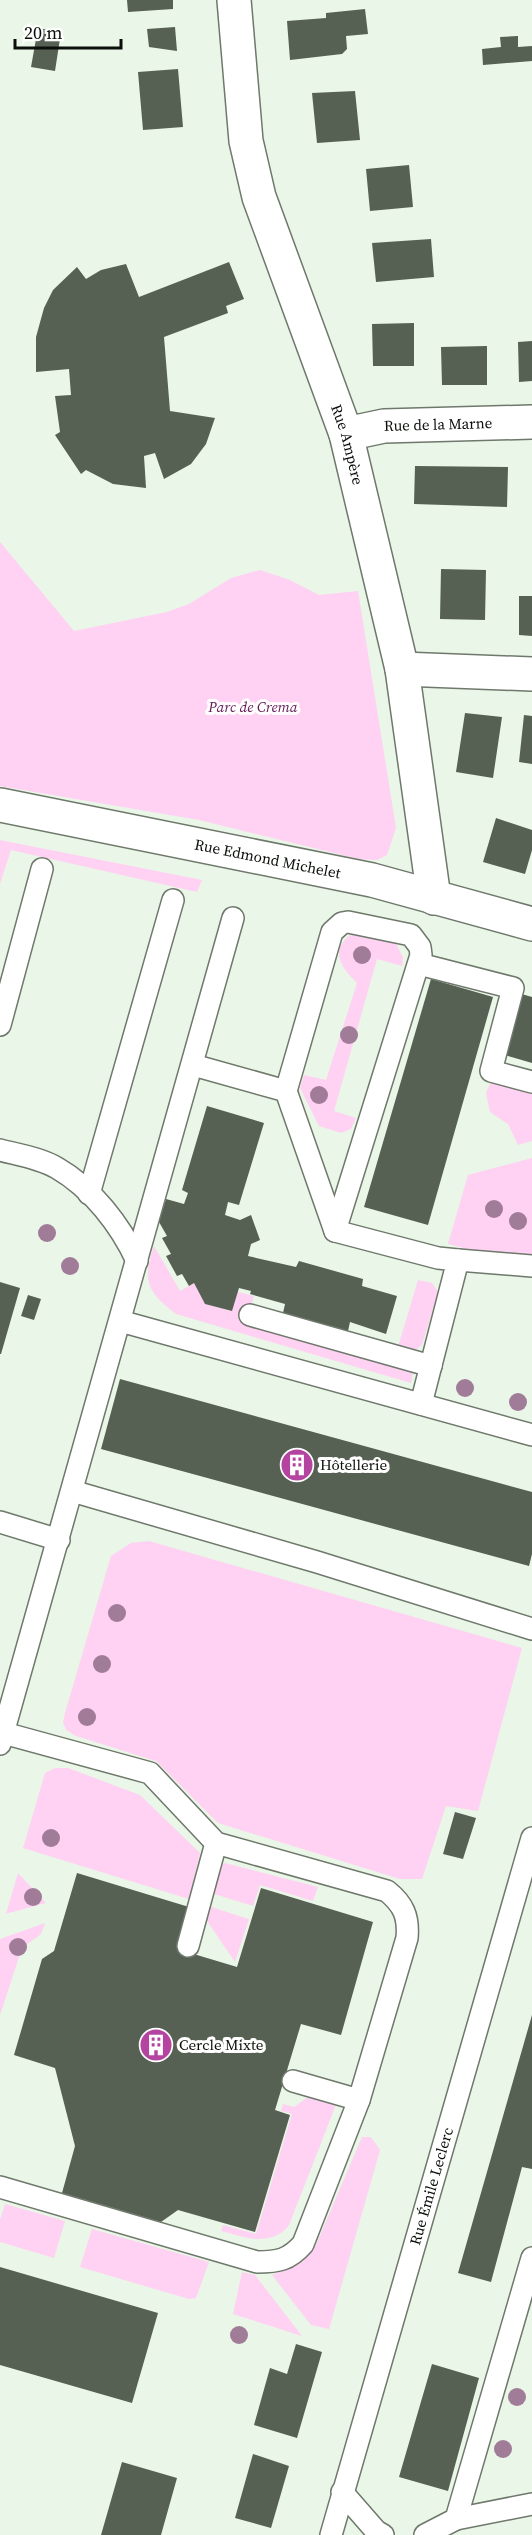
<svg xmlns="http://www.w3.org/2000/svg" width="532" height="2535" font-family="'Source Serif 4',serif">
  <style>
    .green { fill: #ffd1f3 }
    .building { fill: #566053 }
    .lines { fill: none; stroke-linecap: round; stroke-linejoin: round }
    .lane-casing { stroke: #6e786b; stroke-width: 24 }
    .street-casing { stroke: #6e786b; stroke-width: 36 }
    .lane { stroke: #fff; stroke-width: 21 }
    .street { stroke: #fff; stroke-width: 33 }
    .tree { fill: #a07c98 }
    .labels { text-anchor: middle; stroke-width: 6; stroke-linejoin: round; paint-order: stroke }
    .street-label { font-size: 15px; fill: #0b0f0a; stroke: #fff }
    .park-label { font-size: 15px; font-style: italic; fill: #641958; stroke: #fff }
    .poi-label { font-size: 15px; fill: #0b0f0a; stroke: #fff; text-anchor: start }
  </style>
  <rect width="100%" height="100%" fill="#eaf6e7"/>
  <path class="green" d="M0,542L74,631L167,612L189,604L231,578L260,570L290,580L319,595L358,591L396,828L387,855L377,860L359,859L199,820L0,786Z
    M0,840L202,880L197,892L11,850L0,884Z
    M353,933L395,942L403,957L402,966L377,959L334,1111L356,1118L351,1129L341,1133L319,1126L300,1088L304,1075L326,1080L357,983C340,967 329,949 353,933Z
    M492,1079L532,1087V1141L518,1145L508,1124L490,1112L486,1093Z
    M532,1158V1258L491,1255L448,1244L468,1175Z
    M154,1246L180,1291L194,1283L205,1304L231,1311L238,1292L254,1296L246,1323L413,1372L411,1383L176,1314C147,1292 142,1281 154,1246Z
    M418,1280L432,1283L438,1292L422,1345L414,1351L398,1347Z
    M149,1541L522,1648L478,1811L446,1806L422,1879H400L218,1823L156,1761L76,1736L66,1730L63,1722L65,1713L111,1556L131,1543Z
    M55,1768H68L140,1795L200,1853L189,1899L23,1848L45,1773Z
    M225,1863L318,1887L313,1901L260,1885L253,1906L211,1893L220,1866Z
    M18,1873L46,1903L5,1914H6Z
    M205,1905L249,1919L235,1962L203,1915Z
    M45,1923L41,1934L22,1948L0,2015V1939Z
    M311,2095L337,2102L289,2225C271,2248 244,2237 221,2231L223,2225L256,2234L292,2114L281,2111L283,2104L294,2107Z
    M362,2137H371L380,2150L329,2329L311,2325L272,2275L302,2262L316,2245Z
    M5,2204L65,2221L54,2258L0,2242V2220Z
    M92,2229L209,2262L196,2298L189,2299L80,2267Z
    M242,2272L255,2275L302,2336L233,2314Z"/>
  <path class="building" d="M127,0H173V9L128,12Z
    M365,9L368,34L346,36L347,49L342,54L290,60L287,21L326,18V13Z
    M175,27L177,51L149,47L147,29Z
    M38,28L61,32L55,71L31,67Z
    M518,36V47L532,46V61L483,65L482,49L501,47L500,37Z
    M178,69L183,127L143,130L138,72Z
    M355,91L360,140L317,143L312,93Z
    M409,165L413,207L370,211L366,169Z
    M431,239L434,277L376,282L372,243Z
    M229,262L244,299L226,306L228,313L164,337L170,411L215,418L206,444L191,464L164,479L155,453L144,456L146,488L113,484L86,470L81,474L55,435L60,432L55,396L71,395L69,369L36,372V337L44,308L53,290L77,267L86,279L101,270L126,264L139,297Z
    M414,323V366H373L372,324Z
    M532,341V381L519,382L518,342Z
    M487,346V385H442L441,347Z
    M415,466L508,467L507,507L414,504Z
    M441,569L486,570L485,620L440,619Z
    M519,596H532V636L519,635Z
    M465,713L502,717L493,778L456,772Z
    M524,715L532,716V764L519,762Z
    M496,818L532,830V850L525,874L483,862Z
    M431,979L493,997L428,1225L364,1207Z
    M518,993L532,997V1063L501,1054Z
    M207,1106L264,1123L239,1205L228,1202L225,1215L240,1220L251,1215L260,1240L251,1244L248,1256L296,1267L299,1261L363,1279L362,1286L397,1296L386,1334L350,1322L348,1331L283,1313L285,1304L250,1294L251,1291L239,1288L232,1311L205,1304L194,1283L189,1286L182,1274L177,1276L166,1256L171,1254L162,1238L167,1236L159,1222L166,1199L184,1204L188,1193L182,1190Z
    M0,1282L20,1288L1,1354H0Z
    M28,1295L41,1299L34,1320L21,1316Z
    M120,1379L532,1492V1554L529,1566L101,1449Z
    M455,1812L476,1818L463,1859L443,1854Z
    M77,1873L189,1907L177,1949L237,1967L261,1888L373,1922L341,2035L301,2024L275,2110L290,2115L255,2232L178,2210L161,2222L62,2193L75,2146L55,2068L14,2055L42,1959L54,1951Z
    M532,2015V2169L522,2167L491,2282L458,2273Z
    M0,2267L158,2313L132,2403L0,2365Z
    M296,2344L322,2352L297,2438L254,2425L270,2368L287,2374Z
    M432,2364L479,2378L448,2491L399,2477Z
    M253,2454L289,2466L271,2528L235,2518Z
    M122,2462L177,2478L161,2535H101Z"/>
  <g class="lines">
    <defs>
      <g id="lane">
        <path d="M419,964L513,988L491,1071L532,1082"/>
        <path d="M0,1025L42,869"/>
        <path d="M193,1065L286,1091L335,1231L438,1258L458,1260L421,1404"/>
        <path d="M286,1091L332,932L342,923L348,922L411,935L420,947L421,955L335,1231"/>
        <path d="M0,1150C19,1155 40,1158 57,1168C92,1188 121,1226 137,1261"/>
        <path d="M89,1194L173,900"/>
        <path d="M458,1260L532,1266"/>
        <path d="M250,1315L431,1366"/>
        <path d="M120,1321L532,1435"/>
        <path d="M72,1491L317,1562L532,1629"/>
        <path d="M0,1522L59,1540"/>
        <path d="M0,1732L150,1773L216,1843L387,1891C403,1904 409,1916 407,1938L359,2100L303,2244C289,2260 278,2262 257,2262L0,2187"/>
        <path d="M0,1744L233,918"/>
        <path d="M188,1946L216,1843"/>
        <path d="M293,2081L359,2100"/>
        <path d="M342,2492L376,2531L383,2535"/>
        <path d="M456,2519L532,2504"/>
        <path id="s1" d="M331,2535L532,1838"/>
        <path d="M425,2535L456,2519L532,2258"/>
      </g>
      <g id="street">
        <path id="s2" d="M234,0L246,141L259,197L346,434L402,669L434,898"/>
        <path id="s3" d="M346,434L384,426L532,422"/>
        <path d="M402,669L532,674"/>
        <path id="s4" d="M0,805L372,880L532,924"/>
      </g>
    </defs>
    <use href="#lane" class="lane-casing"/>
    <use href="#street" class="street-casing"/>
    <use href="#lane" class="lane"/>
    <use href="#street" class="street"/>
  </g>
  <g class="tree">
    <circle cx="362" cy="955" r="9"/>
    <circle cx="349" cy="1035" r="9"/>
    <circle cx="319" cy="1095" r="9"/>
    <circle cx="494" cy="1209" r="9"/>
    <circle cx="518" cy="1221" r="9"/>
    <circle cx="47" cy="1233" r="9"/>
    <circle cx="70" cy="1266" r="9"/>
    <circle cx="465" cy="1388" r="9"/>
    <circle cx="518" cy="1402" r="9"/>
    <circle cx="117" cy="1613" r="9"/>
    <circle cx="102" cy="1664" r="9"/>
    <circle cx="87" cy="1717" r="9"/>
    <circle cx="51" cy="1838" r="9"/>
    <circle cx="33" cy="1897" r="9"/>
    <circle cx="18" cy="1947" r="9"/>
    <circle cx="239" cy="2335" r="9"/>
    <circle cx="517" cy="2397" r="9"/>
    <circle cx="503" cy="2449" r="9"/>
  </g>
  <defs>
    <symbol id="building-disc" viewBox="-11 -11 22 22"><circle r="9.5" fill="#b444a0" stroke="#fff"/><path d="M-4-6H4V6H1V3H-1V6H-4ZM-2.5-4.3h1.7v1.8h-1.7ZM.8-4.3h1.7v1.8H.8ZM-2.5-1h1.7V.8h-1.7ZM.8-1h1.7V.8H.8Z" fill="#fff"/></symbol>
  </defs>
  <g fill-rule="evenodd">
    <use href="#building-disc" x="278" y="1446" width="38" height="38"/>
    <use href="#building-disc" x="137" y="2026" width="38" height="38"/>
  </g>
  <g class="labels">
    <g class="street-label">
      <text dy="5" stroke="none"><textPath href="#s3" startOffset="93">Rue de la Marne</textPath></text>
      <text dy="5" stroke="none"><textPath href="#s2" startOffset="462">Rue Ampère</textPath></text>
      <text dy="5" stroke="none"><textPath href="#s4" startOffset="273">Rue Edmond Michelet</textPath></text>
      <text dy="5" stroke="none"><textPath href="#s1" startOffset="363">Rue Émile Leclerc</textPath></text>
    </g>
    <g class="park-label">
      <text x="253" y="712">Parc de Crema</text>
    </g>
    <g class="poi-label">
      <text x="320" y="1470">Hôtellerie</text>
      <text x="179" y="2050">Cercle Mixte</text>
    </g>
  </g>
  <path d="M15 39v9h106v-9" fill="none" stroke="#0b0f0a" stroke-width="3"/>
  <text x="24" y="39" font-size="18" fill="#0b0f0a" stroke="#ffffff" stroke-width="4.5" paint-order="stroke">20 m</text>
</svg>
